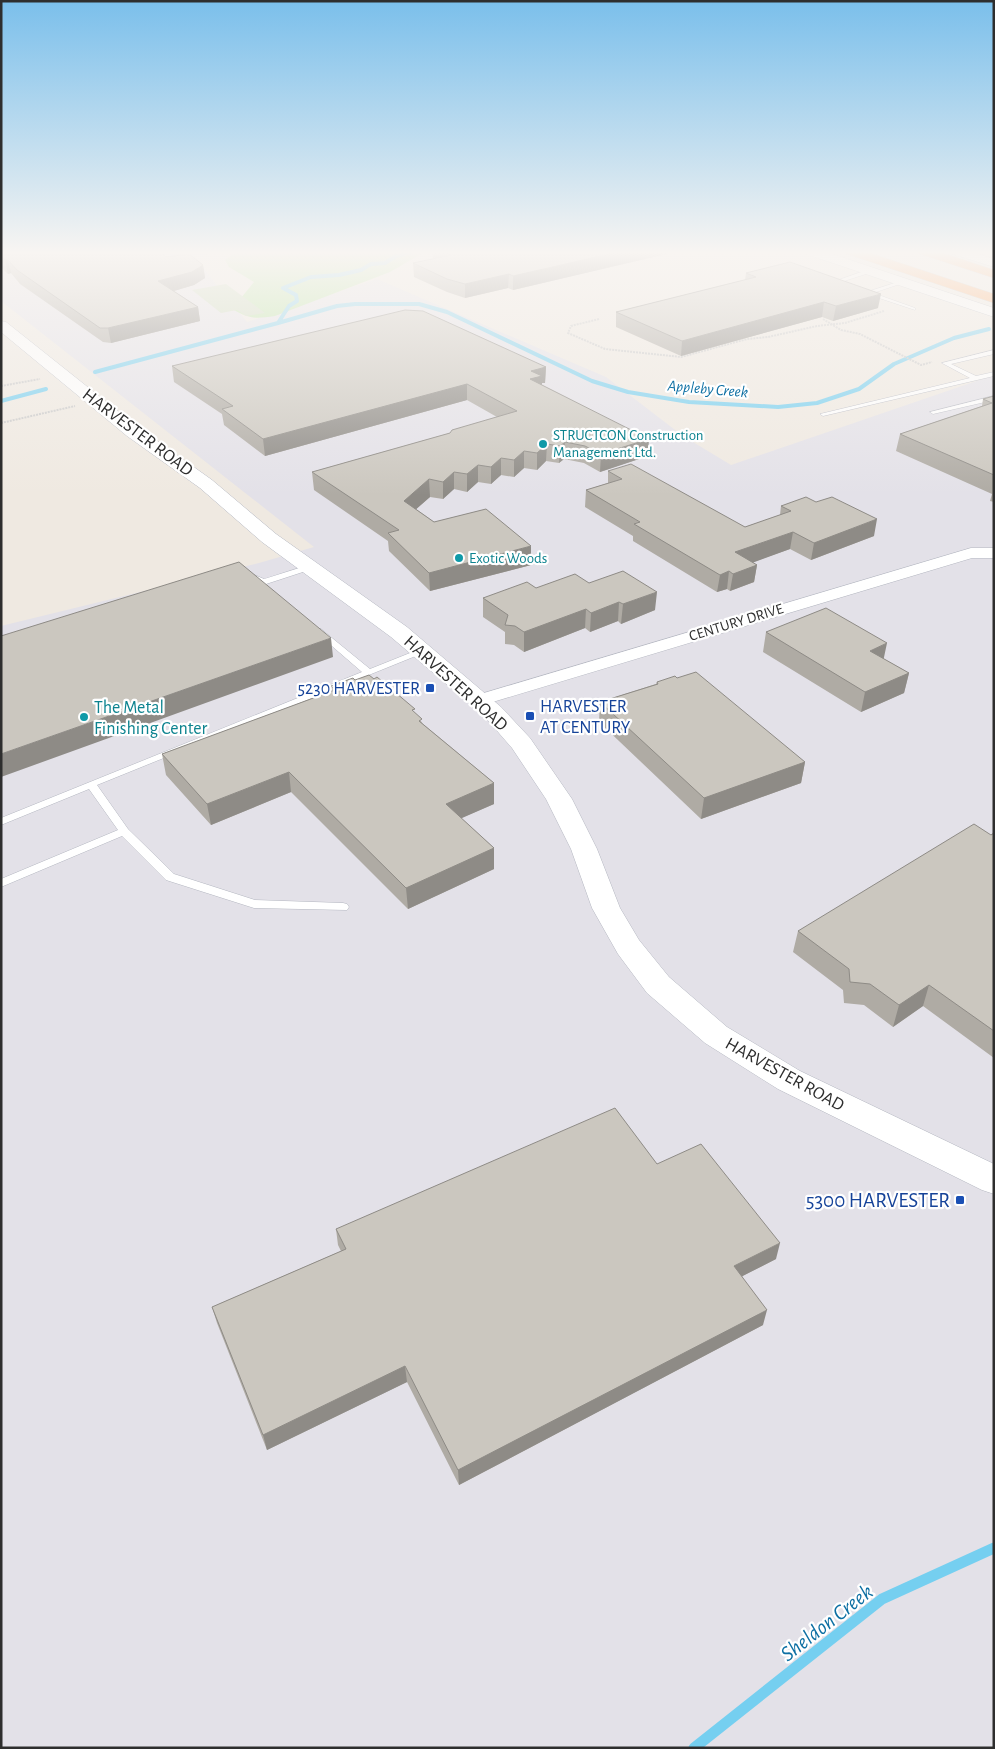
<svg xmlns="http://www.w3.org/2000/svg" width="995" height="1749" font-family="'Alegreya Sans',sans-serif">
  <style>
    .industrial { fill: #e3e1e8 }
    .green { fill: #b6e59e }
    .cemetery { fill: #c8d9b8 }
    .lines { fill: none; stroke-linecap: round; stroke-linejoin: round }
    .stream-far1 { stroke: #75cff0; stroke-width: 4 }
    .stream { stroke: #75cff0; stroke-width: 11 }
    .lane-casing { stroke: #b4b7c1; stroke-width: 1 }
    .street-casing { stroke: #b4b7c1; stroke-width: 1 }
    .secondary-casing { stroke: #b4b7c1; stroke-width: 1 }
    .highway-casing { stroke: #c9c9c9; stroke-width: 1 }
    .path { stroke: #c9c9c9; stroke-width: 2; stroke-dasharray: 2 1; stroke-linecap: butt }
    .lane { fill: #fff; fill-rule: evenodd }
    .street { fill: #fff; fill-rule: evenodd }
    .secondary { fill: #fff; fill-rule: evenodd }
    .highway { fill: #ffa35c; fill-rule: evenodd }
    .wall { fill: #afaba4 }
    .shaded-wall { fill: #8e8b86 }
    .building { fill: #cbc7bf; stroke: #8e8b86 }
    .culture-dot { fill: #0f9aa8; stroke: #fff; stroke-width: 2 }
    .transit-dot { fill: #1a4fb4; stroke: #fff; stroke-width: 2 }
    .labels { text-anchor: middle; stroke-width: 4.5; stroke-linejoin: round; paint-order: stroke }
    .far-culture-label { font-size: 15px; fill: #0d838f; stroke: #fff; text-anchor: start }
    .far-street-label { font-size: 15px; fill: #2e2e2e; stroke: #fff }
    .far-water-label { font-size: 16px; font-style: italic; fill: #0d6fa3; stroke: #fff }
    .street-label { font-size: 18px; fill: #2e2e2e; stroke: #fff }
    .transit-label { font-size: 18px; fill: #164399; stroke: #fff; text-anchor: end }
    .culture-label { font-size: 18px; fill: #0d838f; stroke: #fff; text-anchor: start }
    .near-transit-label { font-size: 21px; fill: #164399; stroke: #fff; text-anchor: end }
    .near-water-label { font-size: 22px; font-style: italic; fill: #0d6fa3; stroke: #fff }
  </style>
  <rect width="100%" height="100%" fill="#efe9e1"/>
  <path class="industrial" d="M1,250H232L194,257L247,322L377,279L606,377L683,436L731,465L994,375V1748H1V626L259,563L314,547L1,301Z"/>
  <path class="green" d="M248,250H428L390,272L275,316C255,319 250,319 232,309L254,282L229,267L225,260L234,253Z"/>
  <path class="cemetery" d="M226,284L265,313L246,316L237,310L221,313L192,290Z"/>
  <g class="lines">
    <path class="stream-far1" d="M278,323L337,306L355,304H419L447,312L592,381L628,392L689,402L778,407L817,403L859,389L894,364L954,338L989,329
      M95,372L278,323L289,306L297,301L296,295L283,288L311,277L339,275L361,270L371,264L385,263L396,256L412,252L408,250
      M1,401L46,389"/>
    <path class="stream" d="M694,1748L882,1599L994,1548"/>
    <defs>
      <path id="lane" d="M870,269L872,272L838,283L833,282Z
        M901,281L906,282L873,293L915,308V310L864,293Z
        M994,350V354L951,364L976,376L994,372V376L823,416L820,414L970,378L942,363Z
        M994,396V400L933,414L930,412Z
        M309,565L313,567L312,569L263,585L246,575L250,573L264,579Z
        M321,629L370,669L420,649L423,648L428,651L97,785L128,829L174,874L255,900L343,903L347,904L349,907L347,910L254,908L166,880L122,836L1,887V879L118,830L89,789L1,825V818L362,672L318,634V630Z"/>
      <path id="street" d="M971,548H994V558H972L486,704L480,705L474,704L471,700L474,696Z"/>
      <path id="secondary" d="M801,250H820L994,308V317L803,253Z
        M948,250H967L994,259V267L950,253Z
        M1,321L6,322L139,428L212,480L276,534L407,627L501,707L530,738L572,799L597,849L620,908L639,940L669,977L727,1027L800,1071L994,1164V1194L982,1190L778,1089L705,1043L647,993L618,954L592,908L571,849L546,799L512,748L485,717L391,637L262,542L200,488L127,436L1,332Z"/>
      <path id="highway" d="M842,250H861L994,294V303L844,253Z
        M915,250H934L994,270V278L917,253Z"/>
    </defs>
    <use href="#lane" class="lane-casing"/>
    <use href="#street" class="street-casing"/>
    <use href="#secondary" class="secondary-casing"/>
    <use href="#highway" class="highway-casing"/>
    <path class="path" d="M599,319L571,326L568,333L605,349L681,357L747,339L768,337L817,326L845,323L884,311
      M823,319L841,330L860,334L921,365L932,362
      M1,386L40,379
      M1,423L75,406"/>
    <use href="#lane" class="lane"/>
    <use href="#street" class="street"/>
    <use href="#secondary" class="secondary"/>
    <use href="#highway" class="highway"/>
  </g>
  <path class="wall" d="M1,250L166,257L203,265L205,278L194,285L174,291L198,307L200,321L111,343L103,342L20,284L11,273L8,274L1,267Z
    M432,250H683L513,290L508,288L465,298L447,292L414,277L413,263L433,259Z
    M746,273L878,308L833,321L822,317L681,356L616,327V312L745,280Z
    M172,366L546,367L545,383H542V385L648,456L600,472L584,463L564,459L559,463L546,461L537,470L524,468L514,477L501,475L491,484L478,482L467,492L454,489L443,499L430,497L416,509L434,522L531,565L430,591L389,551L388,541L314,490L312,472L450,433L497,417L467,400L265,456L224,425L222,414L174,382Z
    M994,396V502L990,501L992,494L896,451L900,434L982,406L983,399Z
    M608,471L745,527L780,515L781,506L874,536L811,560L790,549L753,562L757,565L754,582L730,591L727,589L717,592L633,541V536L585,507L586,490L608,483Z
    M589,583L655,610L621,624L618,621L590,632L585,628L524,652L514,645L505,644V632L483,617V598L536,588Z
    M766,632L884,659L909,673L904,693L861,712L763,652Z
    M355,680L415,713L423,724L494,783V804L461,818L494,848V869L408,909L291,792L211,825L166,775L162,754L332,691L331,686Z
    M657,682L805,762L801,783L701,819L599,722L600,702L656,684Z
    M994,833V1058L923,1006L893,1027L864,1005L844,1003L843,990L793,952L798,931Z
    M657,1164L776,1259L742,1276L763,1325L459,1485L407,1382L267,1450L217,1323L212,1307L341,1251L338,1245L336,1229Z"/>
  <path class="shaded-wall" d="M627,250H683L513,290V276Z
    M5,260H8L11,273L8,274Z
    M203,265L205,278L194,285L160,295L158,281Z
    M509,274L508,288L465,298V284Z
    M881,294L878,308L833,321L836,306Z
    M824,302L822,317L681,356L682,341Z
    M198,307L200,321L111,343L108,328Z
    M546,367L545,383H542V392L530,395L531,371Z
    M467,384V400L265,456L263,439Z
    M649,439L648,456L600,472L601,454Z
    M565,442L564,459L559,463L560,446Z
    M547,444L546,461L537,470V453Z
    M524,451V468L514,477V460Z
    M501,458V475L491,484V467Z
    M478,465V482L467,492V474Z
    M454,472V489L443,499V482Z
    M429,479L430,497L405,519L404,501Z
    M877,519L874,536L811,560L814,543Z
    M793,532L790,549L733,570L735,552Z
    M531,546V565L430,591L429,573Z
    M757,565L754,582L730,591L733,574Z
    M729,571L727,589L717,592L720,575Z
    M657,592L655,610L621,624L623,604Z
    M619,602L618,621L590,632L591,613Z
    M586,609L585,628L524,652V632Z
    M331,638L333,657L1,777V754Z
    M887,643L883,662L870,651Z
    M909,673L904,693L861,712L865,692Z
    M805,762L801,783L701,819L704,798Z
    M289,772L291,792L211,825L207,804Z
    M494,783V804L446,825V804Z
    M494,848V869L408,909L406,888Z
    M929,985L923,1006L893,1027L899,1005Z
    M780,1243L776,1259L731,1282L734,1266Z
    M767,1310L763,1325L459,1485L458,1470Z
    M405,1366L407,1382L267,1450L263,1435Z"/>
  <path class="building" d="M1,250H159L166,257L189,254L203,265L192,272L158,281L198,307L108,328H100L17,270L8,260H5L1,256Z
    M439,250H627L513,276L509,274L465,284L447,279L413,263L451,255Z
    M790,262L881,294L836,306L824,302L682,341L616,312L756,277L746,273Z
    M405,310L423,311L546,367L531,371L542,376L530,379L649,439L601,454L585,446L565,442L560,446L547,444L537,453L524,451L514,460L501,458L491,467L478,465L467,474L454,472L443,482L429,479L404,501L434,522L486,509L531,546L429,573L388,533L399,530L312,472L450,433L452,430L517,411L467,384L263,439L222,409L233,406L172,366Z
    M994,396V475L900,434L992,403L983,399Z
    M631,464L745,527L791,511L781,506L806,497L816,502L832,497L877,519L814,543L793,532L735,552L757,565L733,574L729,571L720,575L634,524L640,522L586,490L622,479L608,471Z
    M239,562L331,638L1,754V636Z
    M623,571L657,592L623,604L619,602L591,613L586,609L524,632L515,626L505,625L508,615L483,598L527,582L536,588L575,574L589,583Z
    M826,608L887,643L870,651L909,673L865,692L766,632Z
    M696,672L805,762L704,798L600,702L658,684L657,682L675,676L677,678Z
    M369,675L374,679L377,677L415,709L412,710L422,719L419,721L494,783L446,804L494,848L406,888L289,772L207,804L162,754L335,690L331,686L353,678L355,680Z
    M974,824L991,835L994,833V1031L929,985L899,1005L870,984L850,982L849,969L798,931Z
    M615,1108L657,1164L701,1144L780,1243L734,1266L767,1310L458,1470L405,1366L263,1435L212,1307L346,1249L336,1229Z"/>
  <linearGradient id="sky" x2="0" y2="1"><stop stop-color="#7abfeb"/><stop offset="0.51" stop-color="#f8f5f2"/><stop offset="1" stop-color="#f8f5f2" stop-opacity="0"/></linearGradient>
  <rect width="995" height="495" fill="url(#sky)"/>
  <g class="culture-dot">
    <circle cx="543" cy="444" r="5"/>
    <circle cx="459" cy="558" r="5"/>
    <circle cx="84" cy="717" r="5"/>
  </g>
  <g class="transit-dot">
    <rect x="425" y="683" width="10" height="10" rx="2.5"/>
    <rect x="525" y="711" width="10" height="10" rx="2.5"/>
    <rect x="955" y="1195" width="10" height="10" rx="2.5"/>
  </g>
  <g class="labels">
    <g class="far-culture-label">
      <text x="553" y="440">STRUCTCON Construction<tspan x="553" dy="17">Management Ltd.</tspan></text>
      <text x="469" y="563">Exotic Woods</text>
    </g>
    <g class="far-street-label">
      <text transform="translate(736 622) rotate(-17)" y="5">CENTURY DRIVE</text>
    </g>
    <g class="far-water-label">
      <text transform="translate(708 388) rotate(5)" y="6">Appleby Creek</text>
    </g>
    <g class="street-label">
      <text transform="translate(138 432) rotate(37)" y="6">HARVESTER ROAD</text>
      <text transform="translate(456 683) rotate(42)" y="6">HARVESTER ROAD</text>
      <text transform="translate(785 1074) rotate(29)" y="6">HARVESTER ROAD</text>
    </g>
    <g class="transit-label">
      <text x="420" y="694">5230 HARVESTER</text>
      <text x="540" y="712" text-anchor="start">HARVESTER<tspan x="540" dy="21">AT CENTURY</tspan></text>
    </g>
    <g class="culture-label">
      <text x="94" y="713">The Metal<tspan x="94" dy="21">Finishing Center</tspan></text>
    </g>
    <g class="near-transit-label">
      <text x="950" y="1207">5300 HARVESTER</text>
    </g>
    <g class="near-water-label">
      <text transform="translate(826 1622) rotate(-38)" y="8">Sheldon Creek</text>
    </g>
  </g>
  <rect width="995" height="1749" fill="none" stroke="#2e2e2e" stroke-width="5"/>
</svg>
